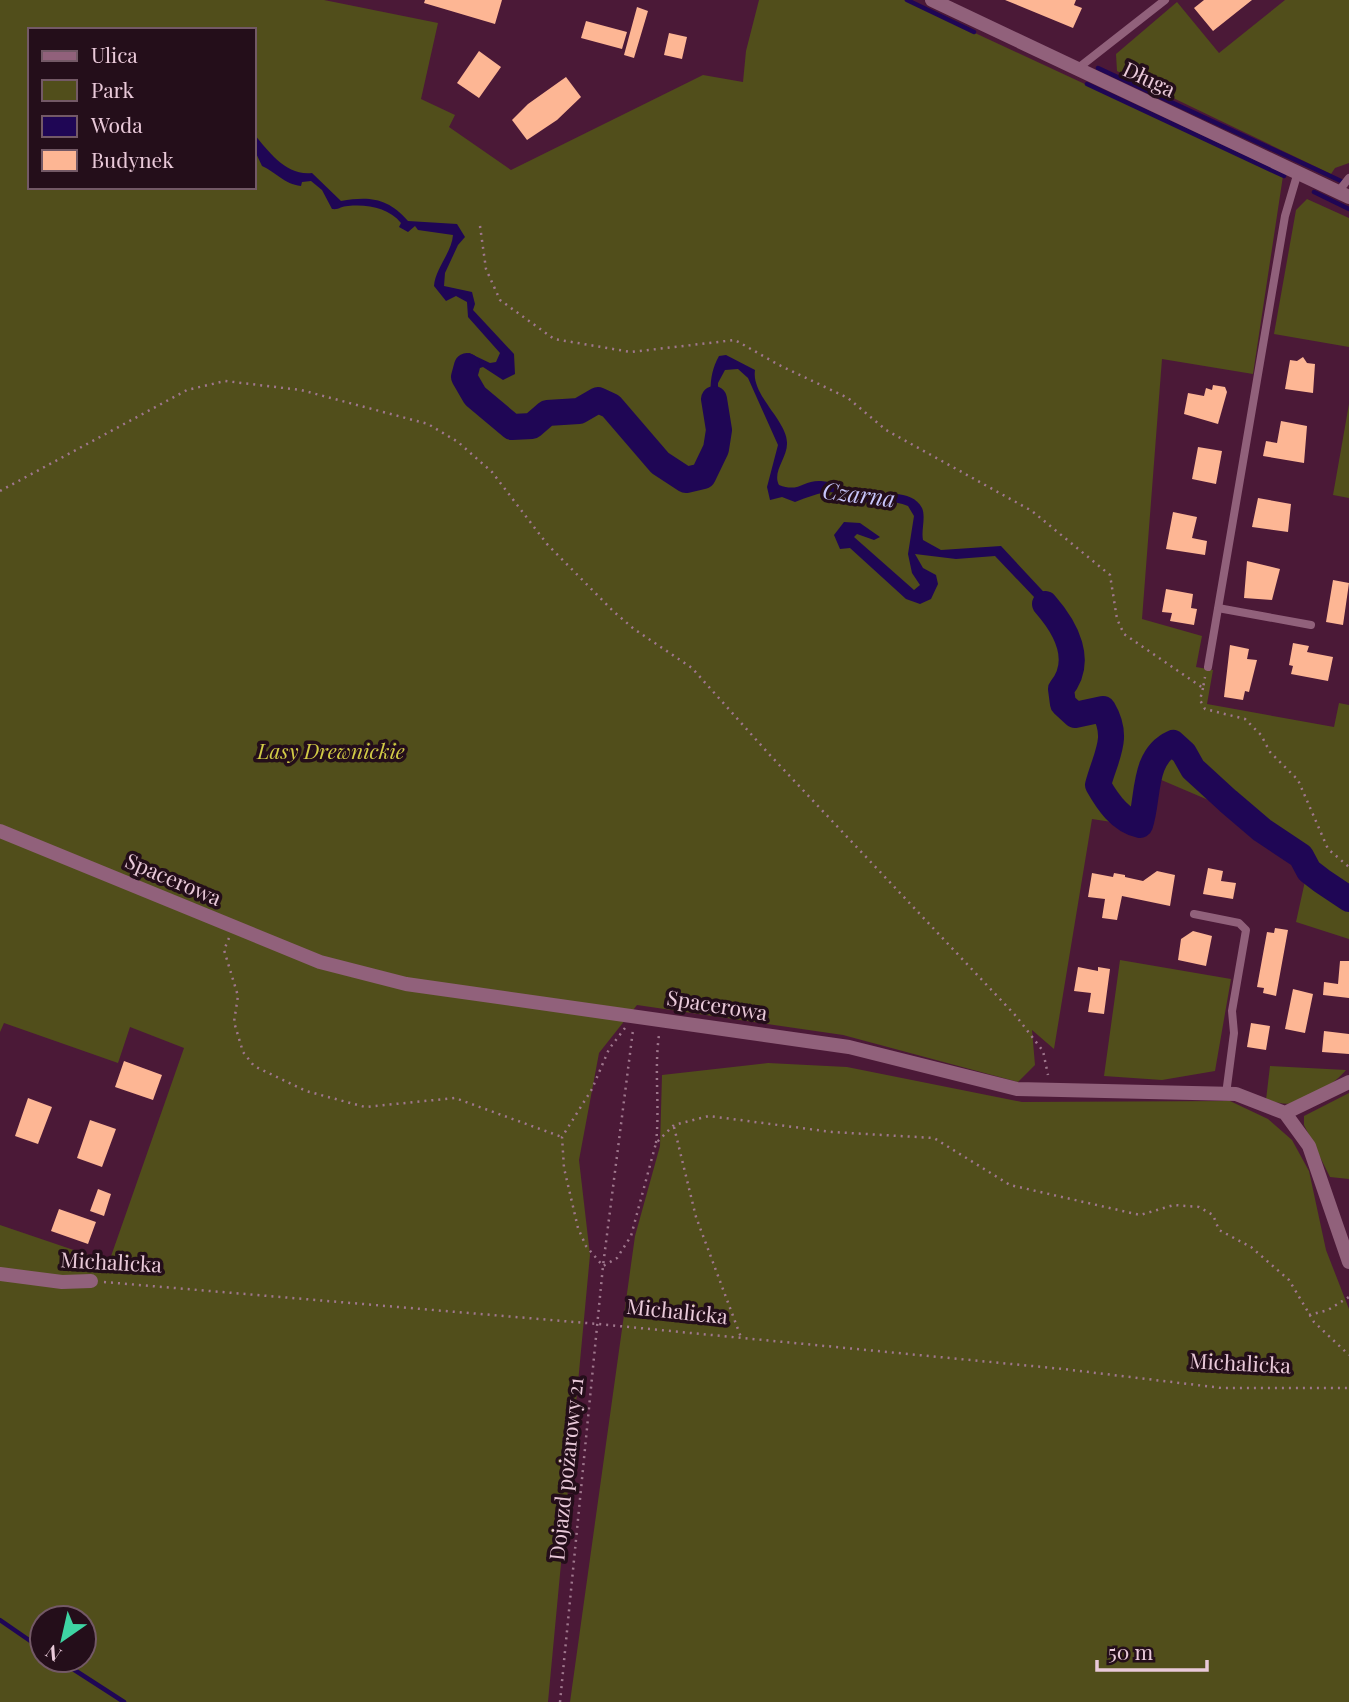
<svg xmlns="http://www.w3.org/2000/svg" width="1349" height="1702" font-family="'Playfair Display',serif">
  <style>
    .green { fill: #514e1b; fill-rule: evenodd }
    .water { fill: #1f0655 }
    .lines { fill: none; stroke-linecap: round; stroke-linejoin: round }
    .stream { stroke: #1f0655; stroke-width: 4.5 }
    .river { stroke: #1f0655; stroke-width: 26 }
    .building { fill: #fdb694 }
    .path { stroke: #9f778d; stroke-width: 2.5; stroke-dasharray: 2 5; stroke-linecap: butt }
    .lane { stroke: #91617b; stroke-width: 8 }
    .street { stroke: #91617b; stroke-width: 14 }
    .labels { text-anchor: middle; stroke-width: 7; stroke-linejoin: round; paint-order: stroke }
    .street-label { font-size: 21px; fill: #e9c9d9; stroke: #240e1a }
    .park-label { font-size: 21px; font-style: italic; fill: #d2cb46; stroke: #240e1a }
    .water-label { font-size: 23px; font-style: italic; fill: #c8c6fc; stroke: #240e1a }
  </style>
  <rect width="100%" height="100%" fill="#4b1937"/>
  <path class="green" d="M0,0H324L438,23L421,99L455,115L449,127L511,170L703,75L743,82L746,51L759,0H904L1283,176L1253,374L1162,359L1142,619L1202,636L1196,667L1213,670L1207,704L1334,727L1339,703L1349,705V939L1296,922L1307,872L1213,802L1159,779L1150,811L1151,828L1092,819L1054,1049L1032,1030L1035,1065L1018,1082L843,1035L637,1005L599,1053L579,1160L590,1255L548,1702H0V1225L109,1262L184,1048L130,1027L118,1063L4,1023L0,1032ZM30,30H254V187H30ZM42,1618H84V1660H42Z
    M1285,0H1349V163L1335,168L1331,174L1117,71L1116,54L1177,2L1219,53Z
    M1307,199L1349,218V347L1274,334L1296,210Z
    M1349,404V498L1333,495Z
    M1120,960L1231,979L1215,1071L1162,1080L1104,1076Z
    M768,1063L847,1067L1022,1102L1230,1101L1268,1119L1292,1140L1309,1171L1326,1250L1349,1309V1702H570L635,1236L660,1146L662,1075Z
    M1270,1066L1346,1070C1334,1084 1311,1099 1294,1103C1285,1105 1274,1102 1266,1100Z
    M1349,1093V1179L1330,1177L1304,1125V1116Z"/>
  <path class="water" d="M254,134C269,152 286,176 312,173L341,201C370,196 388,198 408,221L457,224L465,237L458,245L445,273L444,286L472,292L475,304L473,310L514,354L515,374L503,380L483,367L474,370L476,388L482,393L468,399L458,371L460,359L469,353L490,363L496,362L500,353L468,317L467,302L456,296L446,301L434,286C435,269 452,252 453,235L418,230L415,226L408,232L399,227L401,223C389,208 368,204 348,206C341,206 339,210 332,209L322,190L311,181L302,182L301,186C284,184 276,172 262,166L254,149Z
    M726,355L755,370C751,396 788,421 787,444C787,458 772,472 779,485C799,493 803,480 821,481C837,482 851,491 862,492C879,495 912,488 922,508C926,517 921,530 923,540L941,550L1001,546L1054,603L1069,629L1061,631L1053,617L995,556L956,559L915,554L923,568L936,575L938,584L931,599L920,604L906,599L850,548L840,549L834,535L844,522L860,523L880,537L874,540L857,534L854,537L914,590L920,585L912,573L908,554L914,516L908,506C892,499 875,504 859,502C853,501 849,496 844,494C826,489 811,496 795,502L782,497L770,500L767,487L778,445L748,378L738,369L725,370L718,383V411L725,419L722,434L715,431C712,405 705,381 719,356Z"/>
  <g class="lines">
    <path class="stream" d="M907,0L974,32
      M1098,68L1341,181
      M1087,84L1284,176
      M1314,192L1349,209
      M0,1620L42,1649
      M59,1660L124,1702"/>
    <path class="river" d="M467,366L464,377L475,396L512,427L532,426L547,413L579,411L598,400L611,406L660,463L686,480L703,476L716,449L719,430L714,399
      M1045,604C1066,628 1084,661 1061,689L1063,704L1075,715L1103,709C1120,738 1106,755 1098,785C1107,801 1120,821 1140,825C1149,799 1142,757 1173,743L1184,753L1193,769L1228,801L1262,830L1301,856L1309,871L1322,881L1349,899"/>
  </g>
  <path class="building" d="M425,0H502L495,24L424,3Z
    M1005,0H1076L1074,5L1082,8L1073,28Z
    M1204,0H1252L1213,31L1194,8Z
    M637,7L648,11L634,58L624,55Z
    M586,21L627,32L622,49L581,38Z
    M669,33L687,37L682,59L664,55Z
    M479,51L501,67L479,98L457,83Z
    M566,77L581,97L557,120L527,140L512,120L528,104Z
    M1303,357L1307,363L1315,364L1313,393L1285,389L1290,360L1297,361Z
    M1213,385L1225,387L1227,392L1218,424L1184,414L1188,393L1204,396L1206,388L1212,390Z
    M1281,421L1307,426L1304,463L1263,456L1266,441L1277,443Z
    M1198,447L1222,451L1216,484L1192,479Z
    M1258,498L1291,504L1288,532L1252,527Z
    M1173,512L1197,517L1192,538L1207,541L1205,555L1166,549Z
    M1247,561L1280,569L1272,600L1244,598Z
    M1333,580L1349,583L1343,625L1326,622Z
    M1166,589L1193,594L1191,608L1197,609L1194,625L1170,621L1172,613L1162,612Z
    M1293,643L1309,646L1307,652L1333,657L1328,681L1291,674L1293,666L1289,665Z
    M1230,645L1249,649L1247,659L1257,660L1249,692L1245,691L1243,700L1224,697Z
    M1208,868L1223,871L1221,881L1236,883L1233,899L1203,894Z
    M1157,871L1175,875L1170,906L1122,896L1117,920L1102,918L1105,899L1088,897L1092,873L1113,877L1114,873L1125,875V877L1143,881Z
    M1275,928L1288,930L1276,996L1263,993L1264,988L1257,987L1267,932L1274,933Z
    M1193,931L1212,936L1206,966L1178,960L1181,939Z
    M1340,961H1349V998L1323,995L1324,982L1338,984Z
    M1078,967L1098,971V967L1110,969L1104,1014L1088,1012L1091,993L1074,991Z
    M1293,989L1313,994L1305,1033L1285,1029Z
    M1251,1023L1270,1026L1266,1050L1247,1047Z
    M1324,1031L1349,1034V1054L1322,1052Z
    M124,1061L162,1075L153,1100L115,1087Z
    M28,1098L52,1107L38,1144L15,1136Z
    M90,1120L116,1129L102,1167L77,1158Z
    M98,1189L111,1194L104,1216L90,1211Z
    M59,1209L96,1222L88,1244L51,1231Z"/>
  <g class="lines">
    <path class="path" d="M480,226L486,269L500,300L554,339L631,352L735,340L779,365L848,398L886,430L1032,511L1110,575L1117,619L1124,634L1203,688L1205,677
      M0,491L187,390L225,381L301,390L428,424L458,442L492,472L547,544L613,611L634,629L692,668L768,753L1016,1016L1043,1051L1048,1075
      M1203,688L1200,700L1205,709L1245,719L1261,735L1270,752L1298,780L1328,849L1349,867
      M229,938L224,950L238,996L234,1022L243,1052L254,1066L306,1091L365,1107L455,1098L562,1137
      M625,1028L609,1049L592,1089L562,1137L564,1168L578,1228L586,1246L603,1266L617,1258L631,1236L656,1143L674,1125L709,1116L832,1132L934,1138L1010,1185L1140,1215L1174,1205L1199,1207L1213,1215L1219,1230L1251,1247L1289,1280L1314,1322L1349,1355
      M674,1127L696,1217L742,1340
      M656,1143C660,1107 654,1071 659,1035
      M104,1282L598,1324L1063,1369L1222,1388H1349
      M1309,1315L1328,1310L1349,1297
      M560,1702L603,1266L633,1030"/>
    <path class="lane" d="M1077,69L1165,0
      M1338,192L1349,178
      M1218,608L1311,625
      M1208,667L1285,216L1298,172
      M1194,914L1239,923L1246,930L1232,1011L1234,1033L1226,1094"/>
    <path class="street" d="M932,0L1349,197
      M0,831L320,962L406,984L849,1047L1017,1089L1236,1094L1285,1113L1309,1146L1349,1262
      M1285,1113L1349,1082
      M0,1274L62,1282L91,1281"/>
  </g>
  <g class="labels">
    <g class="street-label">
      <text transform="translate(1149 80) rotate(25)" y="7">Długa</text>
      <text transform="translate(173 880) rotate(23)" y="7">Spacerowa</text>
      <text transform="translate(717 1006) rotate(9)" y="7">Spacerowa</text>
      <text transform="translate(111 1263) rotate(3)" y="7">Michalicka</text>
      <text transform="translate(677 1312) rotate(6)" y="7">Michalicka</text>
      <text transform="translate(1240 1364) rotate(3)" y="7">Michalicka</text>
      <text transform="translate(567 1469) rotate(-84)" y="7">Dojazd pożarowy 21</text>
    </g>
    <g class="park-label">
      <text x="331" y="759">Lasy Drewnickie</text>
    </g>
    <g class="water-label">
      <text transform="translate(859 495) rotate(7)" y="8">Czarna</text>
    </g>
  </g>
  <rect x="28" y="28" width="228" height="161" fill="#240e1a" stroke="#735966" stroke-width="2"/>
  <rect x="42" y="51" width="35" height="10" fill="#91617b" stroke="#735966" stroke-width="2"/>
  <text x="91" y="63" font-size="21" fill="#e9c9d9">Ulica</text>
  <rect x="42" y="80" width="35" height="21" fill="#514e1b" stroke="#735966" stroke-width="2"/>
  <text x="91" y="98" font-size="21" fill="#e9c9d9">Park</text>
  <rect x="42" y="116" width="35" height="21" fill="#1f0655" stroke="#735966" stroke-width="2"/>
  <text x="91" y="133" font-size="21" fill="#e9c9d9">Woda</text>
  <rect x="42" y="150" width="35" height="21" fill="#fdb694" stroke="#735966" stroke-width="2"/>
  <text x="91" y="168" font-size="21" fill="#e9c9d9">Budynek</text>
  <g transform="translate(63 1639) rotate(214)"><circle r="33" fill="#240e1a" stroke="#735966" stroke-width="2"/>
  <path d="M0-5L12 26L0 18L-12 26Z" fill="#3ed4a3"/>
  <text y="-10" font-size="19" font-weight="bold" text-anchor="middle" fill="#e9c9d9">N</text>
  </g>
  <path d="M1097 1660v10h110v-10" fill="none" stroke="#e9c9d9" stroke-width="3.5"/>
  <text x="1108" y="1660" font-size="21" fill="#e9c9d9" stroke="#240e1a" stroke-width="5" paint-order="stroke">50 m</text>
</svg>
